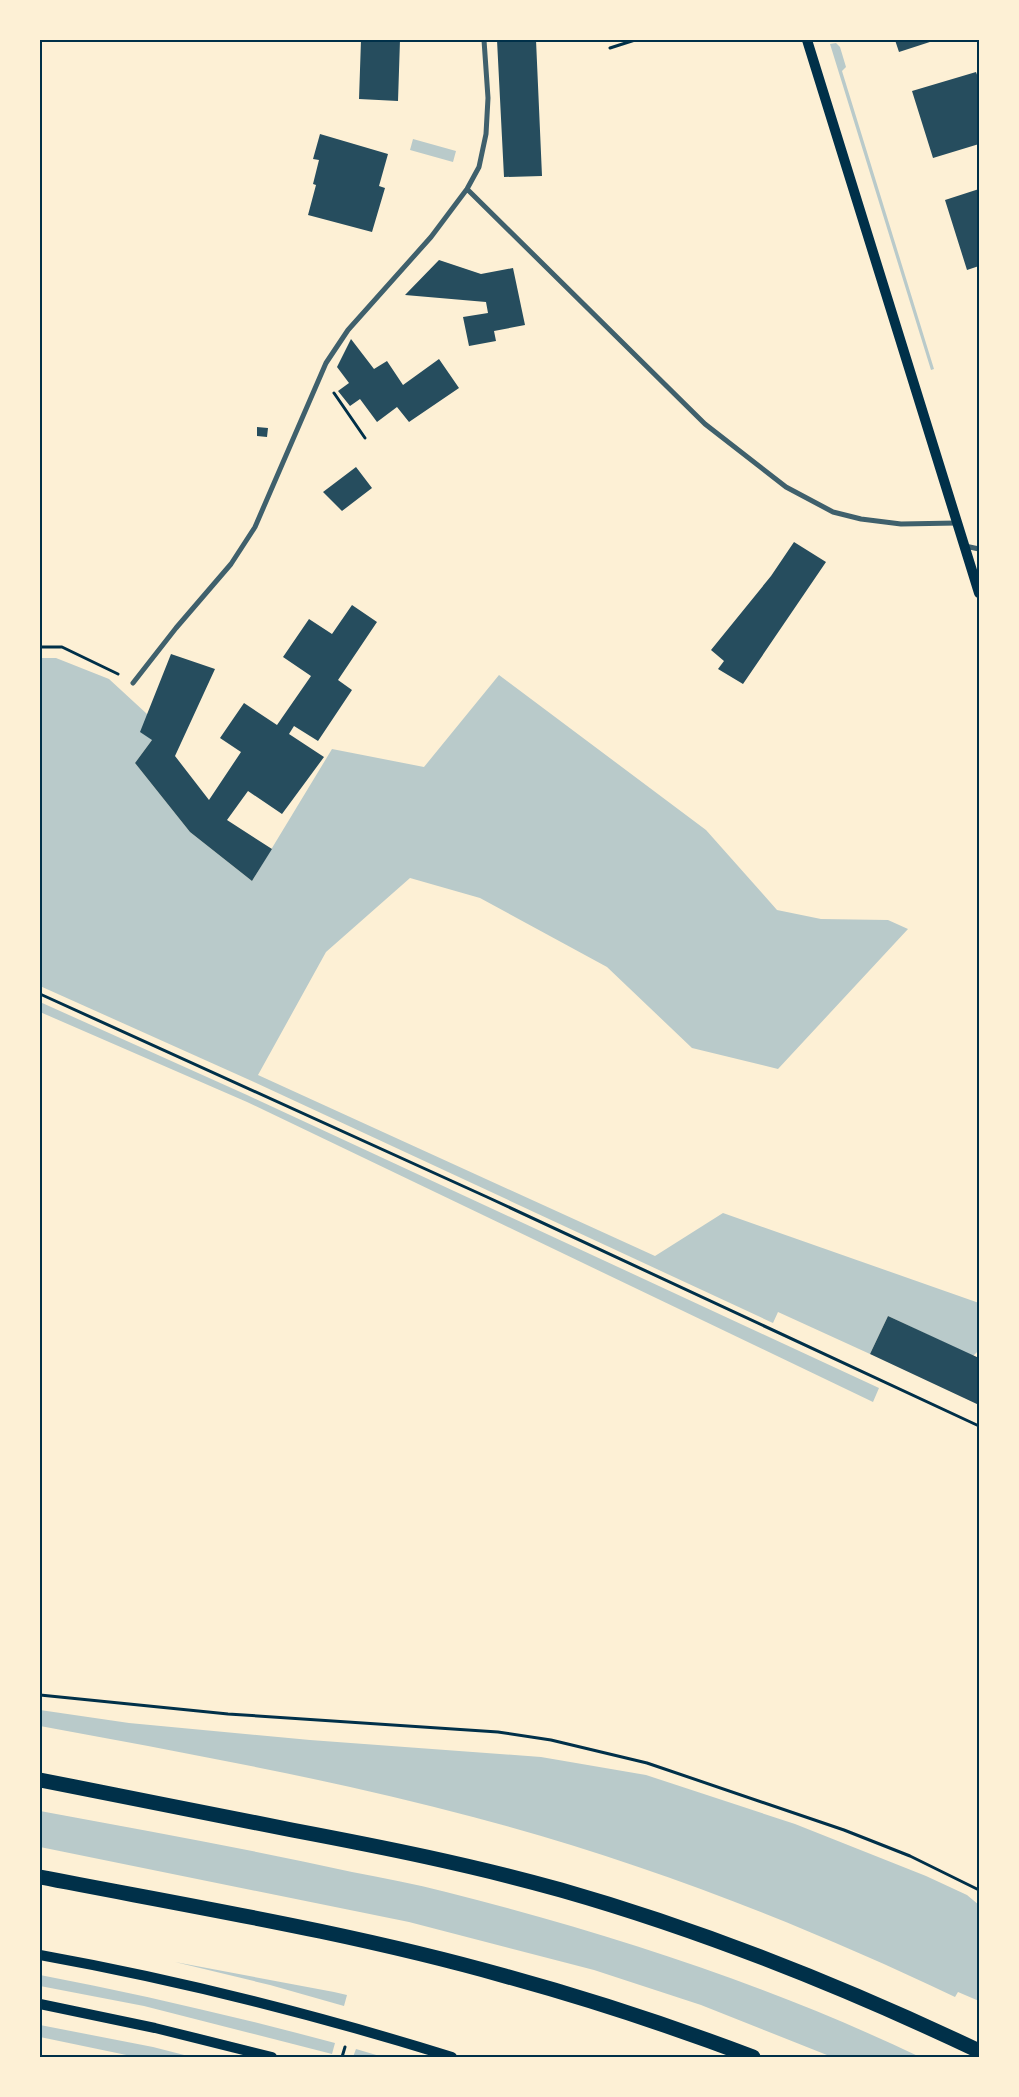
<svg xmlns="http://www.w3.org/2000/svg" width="1019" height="2097" font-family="Rubik,sans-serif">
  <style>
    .green { fill: #b9caca }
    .building { fill: #264d5e }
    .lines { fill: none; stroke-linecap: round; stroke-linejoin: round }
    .path { stroke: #003049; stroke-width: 3 }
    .minor { stroke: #3f606c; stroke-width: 5 }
    .secondary { stroke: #003049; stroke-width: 10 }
    .motorway { stroke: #003049; stroke-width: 15 }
    .neatline { fill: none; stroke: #003049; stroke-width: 2 }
  </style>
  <rect width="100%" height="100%" fill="#fdf0d5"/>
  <path class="green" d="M836,43L840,47L846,67L842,71L934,369L931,370L830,44Z
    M413,139L456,151L453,162L410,150Z
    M40,658H56L109,679L147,714L152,740L135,763L190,832L252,881L332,749L424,767L499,675L706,830L777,910L821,919L888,920L908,929L778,1069L692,1048L607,967L480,898L410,878L326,952L258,1075L655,1256L723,1213L979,1303V1350L973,1356L888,1316L870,1354L778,1312L773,1323L254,1082L40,986Z
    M40,1002L247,1095L879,1388L873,1402L247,1102L40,1012Z
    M40,1710L129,1723L310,1740L541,1757L646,1775L795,1824L926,1876L967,1895L979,1905V2001L958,1992L955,1997C800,1923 638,1860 473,1817C331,1779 185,1753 40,1726Z
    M40,1811C144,1830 248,1849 352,1872C383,1878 415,1884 446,1892C608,1933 769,1985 920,2057H832L701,2005L594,1970L409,1922L40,1847Z
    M175,1962L334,1992L347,1995L344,2006L270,1985Z
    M40,1975C139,1994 238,2017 335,2043L332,2054L144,2006L40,1986Z
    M40,2025L153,2047L192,2057H136L40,2037Z
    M356,2049L383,2057H353Z"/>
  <path class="building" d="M361,40H400L398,101L359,99Z
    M497,40H536L542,176L504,177Z
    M895,40H936L899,52Z
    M976,72L979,80V144L933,158L912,91Z
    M320,134L388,154L379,186L385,188L372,232L308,215L316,185L313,184L319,160L313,159Z
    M979,189V266L967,270L945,200Z
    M439,260L481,274L513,268L525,325L494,331L496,341L469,346L463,317L488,313L486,302L405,295Z
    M351,339L374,369L387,361L403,385L439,359L459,388L409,422L397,407L377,422L360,399L350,406L338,391L349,383L337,367Z
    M257,427L268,428L267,437L257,436Z
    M356,467L372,488L342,511L323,492Z
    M794,542L826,562L743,684L718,669L724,661L711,650L771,576Z
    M352,605L377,622L338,680L352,690L318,741L294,726L289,734L324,757L282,814L248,791L227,820L272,849L252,881L190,832L135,763L152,740L140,732L171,654L215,669L175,756L209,800L241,752L220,738L244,703L277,725L311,676L283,657L309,619L332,634Z
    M888,1316L979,1358V1405L870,1354Z"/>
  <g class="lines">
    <path class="path" d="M610,48L635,40
      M334,393L365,438
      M40,647H62L118,674
      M40,994L487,1197L979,1426
      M40,1695L228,1714L498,1732L551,1740L647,1763L844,1830L910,1856L979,1890
      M40,2052V2051
      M342,2057L345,2047"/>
    <path class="minor" d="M467,189L705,424L786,487L833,512L861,519L901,524L957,523
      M965,546L979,549
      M133,683L176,628L231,564L255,527L326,363L348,330L431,237L467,189L479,167L486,134L488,98L484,40"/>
    <path class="secondary" d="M807,40L979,593
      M40,1955C179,1980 317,2015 452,2057
      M40,2004L155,2028L272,2057"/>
    <path class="motorway" d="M40,1780C124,1797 208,1813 292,1830C382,1847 472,1865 561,1890C705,1931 844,1987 979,2051
      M40,1877C195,1907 353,1933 505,1976C589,1999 671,2026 753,2057"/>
  </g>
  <rect width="1019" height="2097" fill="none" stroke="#fdf0d5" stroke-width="82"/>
  <rect x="41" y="41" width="937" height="2015" class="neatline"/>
</svg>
